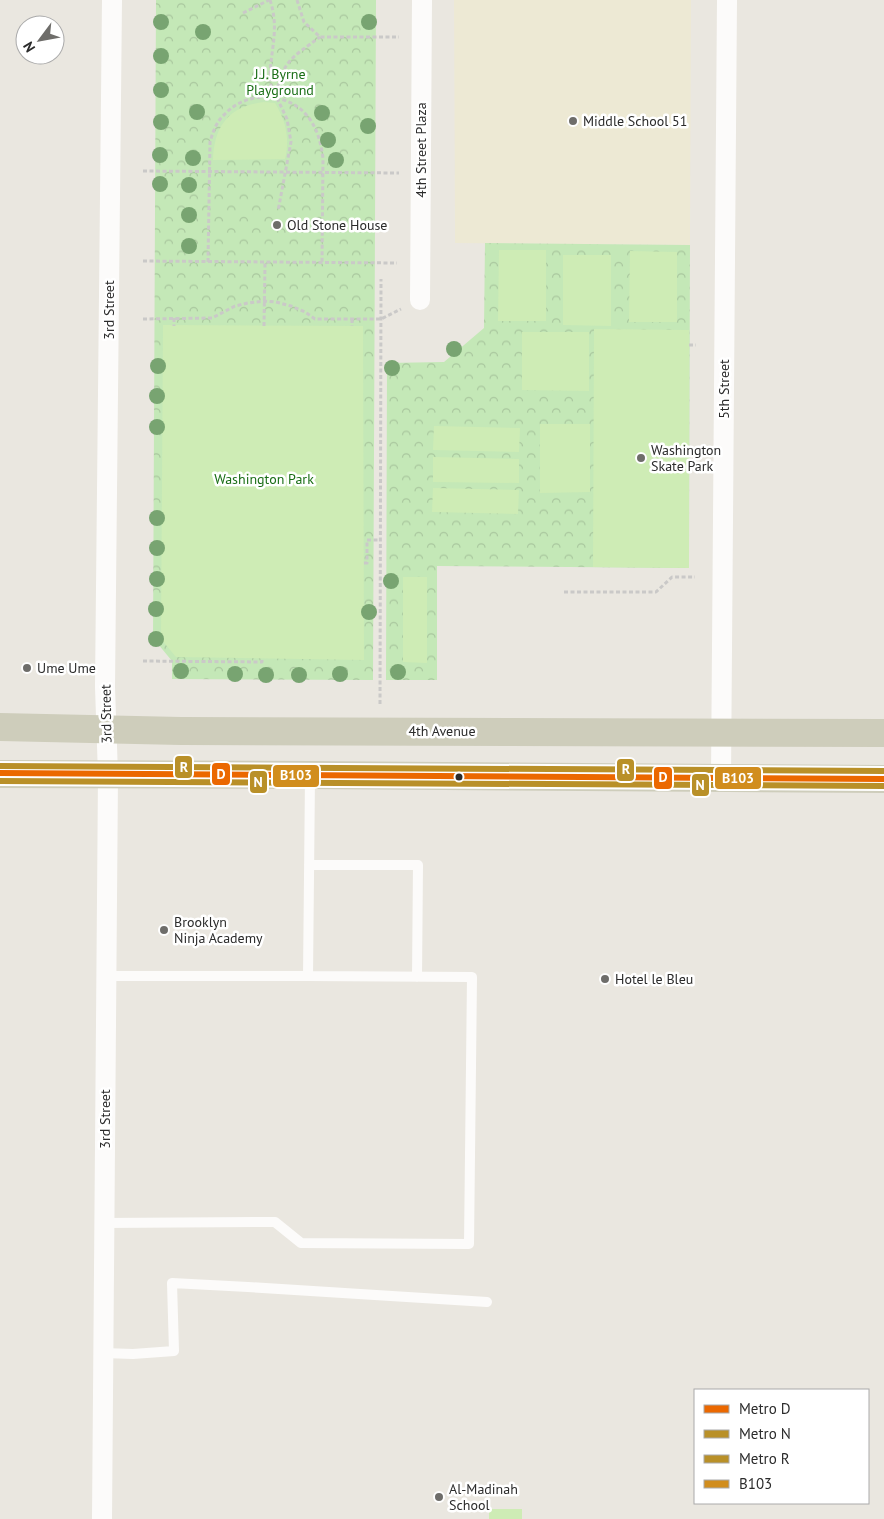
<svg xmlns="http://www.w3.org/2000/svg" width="884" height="1519" font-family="'PT Sans',sans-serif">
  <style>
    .education { fill: #ede9d4 }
    .park { fill: url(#park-crowns) }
    .pitch { fill: #ceecb5 }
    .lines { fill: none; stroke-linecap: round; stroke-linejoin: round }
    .path { stroke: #cac9c8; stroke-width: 3; stroke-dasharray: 4 2.5; stroke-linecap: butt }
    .service { stroke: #fcfbfa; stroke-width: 10 }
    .minor { stroke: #fcfbfa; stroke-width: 20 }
    .primary { stroke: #cecdbb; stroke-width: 28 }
    .bus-1-casing { stroke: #fff; stroke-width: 9 }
    .bus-1 { stroke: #d18d1d; stroke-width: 5 }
    .metro-1-casing { stroke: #fff; stroke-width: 10 }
    .metro-2-casing { stroke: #fff; stroke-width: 10 }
    .metro-3-casing { stroke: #fff; stroke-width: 10 }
    .metro-1 { stroke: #eb6800; stroke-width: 6 }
    .metro-2 { stroke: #b99028; stroke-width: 6 }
    .metro-3 { stroke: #b99028; stroke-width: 6 }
    .tree { fill: #78a471 }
    .poi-dot { fill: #6e6d6a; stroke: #fff; stroke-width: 2 }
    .bus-dot { fill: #2b2b2b; stroke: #fff; stroke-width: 2 }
    .labels { text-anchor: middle; stroke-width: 5; stroke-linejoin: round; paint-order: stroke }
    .park-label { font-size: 14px; fill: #1a6e16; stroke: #fff }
    .poi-label { font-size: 14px; fill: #2b2b2b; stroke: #fff; text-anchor: start }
    .street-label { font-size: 14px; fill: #2b2b2b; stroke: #fff }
    .line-badge { stroke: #fff; stroke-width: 2 }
    .badge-label { font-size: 14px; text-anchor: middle; font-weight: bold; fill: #fff }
  </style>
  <defs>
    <pattern id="park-crowns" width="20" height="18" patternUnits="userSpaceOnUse" patternTransform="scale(1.25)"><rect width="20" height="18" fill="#c4e8b7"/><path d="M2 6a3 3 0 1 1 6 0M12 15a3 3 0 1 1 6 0" fill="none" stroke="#a9c79e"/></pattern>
  </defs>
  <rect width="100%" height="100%" fill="#eae7e0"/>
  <path class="education" d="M454,0H691L690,245L455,243Z"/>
  <path class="park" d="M156,0H376L373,680L172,679V661L153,638Z
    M485,243L690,245L689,568L437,566V680H386L387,363L444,362L484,328Z"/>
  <path class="pitch" d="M264,102L275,103C286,121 290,139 285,159L213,160C214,126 229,106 264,102Z
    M499,250H546V321H498Z
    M630,251L677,252V322H629Z
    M563,255H611V326L563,325Z
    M163,325L363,326L364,660L176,657L161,639Z
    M594,329L689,330V568L593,567Z
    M522,332H589V391L522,390Z
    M540,424H590V492L540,493Z
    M434,426L520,428L519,452L433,450Z
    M433,457L519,459V483L433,482Z
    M433,488L519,490L518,514L432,512Z
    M403,577H427V663L403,662Z
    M489,1509H522V1519H489Z"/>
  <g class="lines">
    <path class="path" d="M270,0C280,30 270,50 270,79L271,86L276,98C281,61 293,57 320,37
      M297,0L304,22L320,37H399
      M243,13L269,0
      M277,98L287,119L291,142L278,211
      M143,171L399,173
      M143,261L397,263
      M208,262L210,142C213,132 216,122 224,115C246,90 289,91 309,118C318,130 321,144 323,158L322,263
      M174,318V326
      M143,319L212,318L235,306L248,303L265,301L276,302L291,306L305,312L315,319H381L401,309
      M352,319V326
      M264,326L265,263
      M689,345H696
      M364,563H367V540H380
      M564,592H656L672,577H695
      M143,661L262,662V659
      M380,704L381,279"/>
    <path class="service" d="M309,865H418L417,977
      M106,976H308L310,777
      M104,1223L275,1222L301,1243L469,1244L472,977L308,976
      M103,1353L133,1354L174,1351L172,1283L248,1287L487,1302"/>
    <path class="minor" d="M420,300L422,0
      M721,778L727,0
      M102,1519L108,775L105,687L112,0"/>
    <path class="primary" d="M0,727L181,731L884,733
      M0,774L310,775L884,779"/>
    <defs>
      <path id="bus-1" d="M0,774L884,779"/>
    </defs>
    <use href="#bus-1" class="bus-1-casing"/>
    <use href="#bus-1" class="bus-1"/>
    <defs>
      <path id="metro-1" d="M0,773L884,779"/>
      <path id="metro-2" d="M0,781L884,786"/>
      <path id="metro-3" d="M0,766L884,771"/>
    </defs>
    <use href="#metro-1" class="metro-1-casing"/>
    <use href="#metro-2" class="metro-2-casing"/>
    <use href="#metro-3" class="metro-3-casing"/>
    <use href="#metro-1" class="metro-1"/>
    <use href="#metro-2" class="metro-2"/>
    <use href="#metro-3" class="metro-3"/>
  </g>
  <g class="tree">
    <circle cx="161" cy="22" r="8"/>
    <circle cx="369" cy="22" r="8"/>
    <circle cx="203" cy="32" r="8"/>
    <circle cx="161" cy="56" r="8"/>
    <circle cx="161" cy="90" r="8"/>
    <circle cx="197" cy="112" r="8"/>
    <circle cx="322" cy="113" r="8"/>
    <circle cx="161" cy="122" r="8"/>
    <circle cx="368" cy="126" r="8"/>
    <circle cx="328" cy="140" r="8"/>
    <circle cx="160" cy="155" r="8"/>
    <circle cx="193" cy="158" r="8"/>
    <circle cx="336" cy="160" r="8"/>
    <circle cx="160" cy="184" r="8"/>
    <circle cx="189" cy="185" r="8"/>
    <circle cx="189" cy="215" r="8"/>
    <circle cx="189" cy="246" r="8"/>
    <circle cx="454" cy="349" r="8"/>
    <circle cx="158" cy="366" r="8"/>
    <circle cx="392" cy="368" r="8"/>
    <circle cx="157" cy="396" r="8"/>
    <circle cx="157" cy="427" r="8"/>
    <circle cx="157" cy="518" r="8"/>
    <circle cx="157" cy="548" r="8"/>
    <circle cx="157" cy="579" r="8"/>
    <circle cx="391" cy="581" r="8"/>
    <circle cx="156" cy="609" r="8"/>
    <circle cx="369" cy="612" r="8"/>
    <circle cx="156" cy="639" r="8"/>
    <circle cx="181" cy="671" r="8"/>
    <circle cx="398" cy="672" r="8"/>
    <circle cx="235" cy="674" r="8"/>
    <circle cx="340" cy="674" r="8"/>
    <circle cx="266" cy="675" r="8"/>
    <circle cx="299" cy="675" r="8"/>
  </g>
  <g class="poi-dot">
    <circle cx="573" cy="121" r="5"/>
    <circle cx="277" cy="225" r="5"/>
    <circle cx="641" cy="458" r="5"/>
    <circle cx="27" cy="668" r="5"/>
    <circle cx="164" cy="930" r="5"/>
    <circle cx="605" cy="979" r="5"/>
    <circle cx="439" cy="1497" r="5"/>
  </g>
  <circle class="bus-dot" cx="459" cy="777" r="4.5"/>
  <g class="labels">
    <g class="park-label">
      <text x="280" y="79">J.J. Byrne<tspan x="280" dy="16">Playground</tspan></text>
      <text x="264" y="484">Washington Park</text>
    </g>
    <g class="poi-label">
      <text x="583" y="126">Middle School 51</text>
      <text x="287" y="230">Old Stone House</text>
      <text x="651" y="455">Washington<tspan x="651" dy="16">Skate Park</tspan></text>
      <text x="37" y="673">Ume Ume</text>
      <text x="174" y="927">Brooklyn<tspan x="174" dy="16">Ninja Academy</tspan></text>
      <text x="615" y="984">Hotel le Bleu</text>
      <text x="449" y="1494">Al-Madinah<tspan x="449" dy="16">School</tspan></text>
    </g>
    <g class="street-label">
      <text transform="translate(421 150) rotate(-90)" y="5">4th Street Plaza</text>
      <text transform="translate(109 310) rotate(-90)" y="5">3rd Street</text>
      <text transform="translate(724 389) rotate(-90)" y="5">5th Street</text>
      <text transform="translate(106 714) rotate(-91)" y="5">3rd Street</text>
      <text x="442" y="736">4th Avenue</text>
      <text transform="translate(105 1119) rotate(-90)" y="5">3rd Street</text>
    </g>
  </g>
  <g class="line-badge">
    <rect x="174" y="755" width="19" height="24" rx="5" fill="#b99028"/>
    <rect x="616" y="758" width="19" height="24" rx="5" fill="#b99028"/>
    <rect x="211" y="762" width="20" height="24" rx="5" fill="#eb6800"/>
    <rect x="272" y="764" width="48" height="24" rx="5" fill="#d18d1d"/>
    <rect x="653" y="766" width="20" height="24" rx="5" fill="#eb6800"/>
    <rect x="714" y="766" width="48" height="24" rx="5" fill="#d18d1d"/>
    <rect x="249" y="770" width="19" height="24" rx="5" fill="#b99028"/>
    <rect x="691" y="773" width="19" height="24" rx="5" fill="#b99028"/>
  </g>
  <g class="badge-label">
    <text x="184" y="772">R</text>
    <text x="626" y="774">R</text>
    <text x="221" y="779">D</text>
    <text x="296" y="780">B103</text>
    <text x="663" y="782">D</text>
    <text x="738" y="783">B103</text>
    <text x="258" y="787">N</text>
    <text x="700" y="790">N</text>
  </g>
  <rect x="694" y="1389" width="175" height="115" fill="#ffffff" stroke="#aaaaaa"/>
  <rect x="704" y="1405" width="25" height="8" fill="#eb6800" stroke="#aaaaaa"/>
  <text x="739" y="1414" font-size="15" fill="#2b2b2b">Metro D</text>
  <rect x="704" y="1430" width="25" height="8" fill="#b99028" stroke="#aaaaaa"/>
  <text x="739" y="1439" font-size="15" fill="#2b2b2b">Metro N</text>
  <rect x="704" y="1455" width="25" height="8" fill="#b99028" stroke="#aaaaaa"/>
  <text x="739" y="1464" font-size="15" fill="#2b2b2b">Metro R</text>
  <rect x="704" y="1480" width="25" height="8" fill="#d18d1d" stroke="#aaaaaa"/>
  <text x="739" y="1489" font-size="15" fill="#2b2b2b">B103</text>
  <g transform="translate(40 40) rotate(238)"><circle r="24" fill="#ffffff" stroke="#aaaaaa"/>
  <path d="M0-4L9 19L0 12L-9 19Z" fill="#6e6d6a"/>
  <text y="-8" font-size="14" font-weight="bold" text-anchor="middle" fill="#2b2b2b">N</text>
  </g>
</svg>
